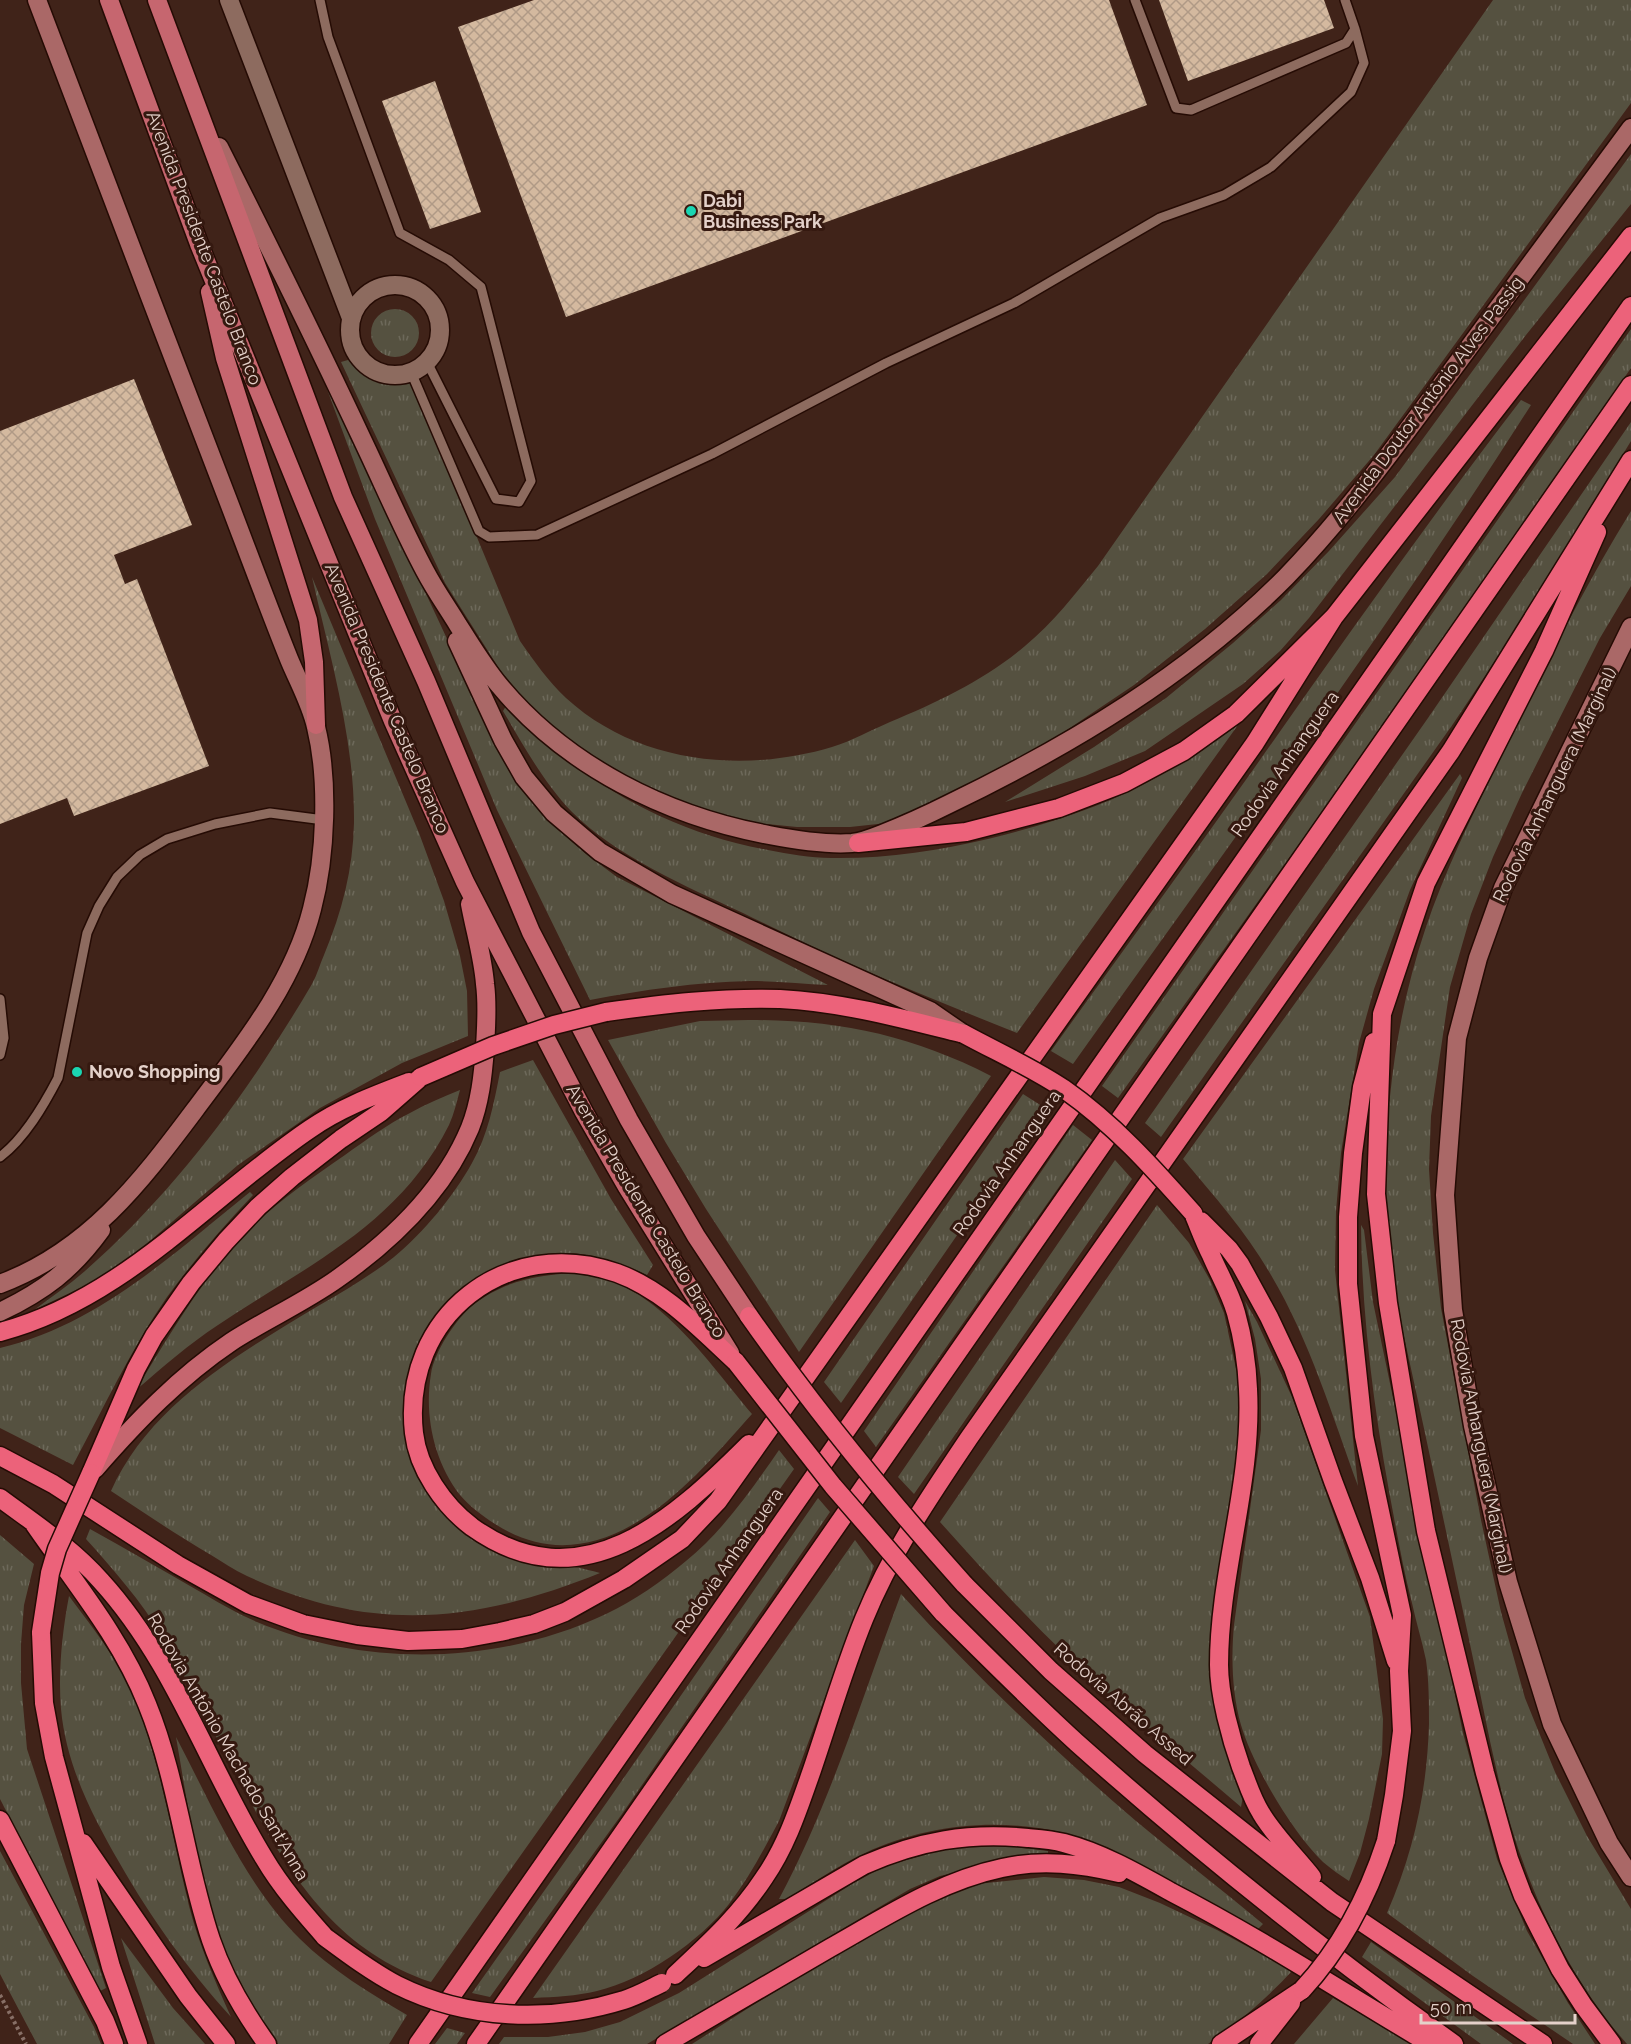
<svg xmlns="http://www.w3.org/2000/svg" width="1631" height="2044" font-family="Raleway,sans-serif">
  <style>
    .grass { fill: url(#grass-tufts) }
    .building { fill: url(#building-cross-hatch) }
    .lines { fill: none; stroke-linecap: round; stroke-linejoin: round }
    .lane-casing { stroke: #250b04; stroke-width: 12 }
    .street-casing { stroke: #250b04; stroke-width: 21 }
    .secondary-casing { stroke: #250b04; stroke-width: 21 }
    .primary-casing { stroke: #250b04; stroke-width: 21 }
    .highway-casing { stroke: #250b04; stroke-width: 21 }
    .path { stroke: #876f66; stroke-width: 4; stroke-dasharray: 3 3; stroke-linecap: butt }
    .lane { stroke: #8d6b5f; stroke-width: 9 }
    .street { stroke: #8d6b5f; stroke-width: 18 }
    .secondary { stroke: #aa6867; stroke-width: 18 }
    .primary { stroke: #c6666f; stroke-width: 18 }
    .highway { stroke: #ec627a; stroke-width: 18 }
    .highway-bridge-casing { stroke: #250b04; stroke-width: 21; stroke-linecap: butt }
    .highway-bridge { stroke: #ec627a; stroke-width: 18 }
    .poi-dot { fill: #1ad5b2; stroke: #351910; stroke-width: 2 }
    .labels { text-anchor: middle; stroke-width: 6; stroke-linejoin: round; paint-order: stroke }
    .poi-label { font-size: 18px; font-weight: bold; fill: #e4d1ca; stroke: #351910; text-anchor: start }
    .street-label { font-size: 18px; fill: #e4d1ca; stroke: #351910 }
  </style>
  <defs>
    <pattern id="grass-tufts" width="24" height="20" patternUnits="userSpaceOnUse" patternTransform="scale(1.5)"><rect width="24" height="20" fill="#555140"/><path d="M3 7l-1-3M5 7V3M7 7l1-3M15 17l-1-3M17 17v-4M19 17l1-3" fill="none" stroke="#6d695a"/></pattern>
    <pattern id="building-cross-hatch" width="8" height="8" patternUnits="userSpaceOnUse" patternTransform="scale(1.5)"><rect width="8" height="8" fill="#d4b99f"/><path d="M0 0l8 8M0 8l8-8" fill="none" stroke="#b09a86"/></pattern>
  </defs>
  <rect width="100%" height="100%" fill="#402319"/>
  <path class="grass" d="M1493,0H1631V103L1374,455L1319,519L1267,574L1205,629L1134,685L1055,738L1000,768L933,805L887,823L850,827H797L736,821L679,803L630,779L583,751L534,711L500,670L445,583L341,362L355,358C373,376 385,381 410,383L425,412L520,641C534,661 548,681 566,698C637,763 742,774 832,747C852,741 871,730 890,722C938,702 985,680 1025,646C1053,623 1075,594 1098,566Z
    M1631,154V204L1526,335L1309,618L1280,651L1243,684L1145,751L1085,776L1005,802L1094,747L1166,698L1233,643L1281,600L1329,551L1395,477Z
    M371 333a24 24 0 1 1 48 0a24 24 0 1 1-48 0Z
    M1631,329V368L1306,834L1118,1098L1102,1086Z
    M314,354L484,718L538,807L560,831L586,854L617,877L828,985C803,984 776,981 750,981C696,982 643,990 590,1000L497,810L375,519Z
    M1521,400L1531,405C1388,630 1228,846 1073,1064L1051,1051C1119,956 1188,862 1255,767C1342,643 1429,520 1521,400Z
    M1631,422V441L1513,634L1453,724L1161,1137L1145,1123L1428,718Z
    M1631,511V586L1600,638L1522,793L1493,857L1471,914L1450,987L1431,1116L1429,1169L1433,1233L1441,1308L1481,1520L1501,1612L1525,1698L1555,1772L1587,1836L1631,1909V2044H1627C1564,1973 1520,1873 1499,1781C1487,1731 1478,1680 1467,1630C1446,1531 1425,1432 1403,1332C1396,1289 1388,1246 1386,1202C1384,1111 1396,1016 1425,930C1448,861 1482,796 1514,731C1550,656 1587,582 1631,511Z
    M312,577L419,833L444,901L460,956L467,991L468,1036L402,1063L320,1108L238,1165L129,1259L95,1281L34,1310C51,1297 69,1285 85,1271C154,1210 213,1138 264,1061C280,1036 297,1010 312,984C317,975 320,964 324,955C342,912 353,869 354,823C355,740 330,657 312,577Z
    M506,706C580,780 664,831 768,850C789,854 810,858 831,858C884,859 937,851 988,839C1050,824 1112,804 1166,772C1191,758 1215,741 1238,725L1017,1033C962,1011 907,989 853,965C816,949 780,931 743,913C686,886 617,857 572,812C543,782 524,746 503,711Z
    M1460,774L1462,778L1410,890L1374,989L1359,1043L1341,1153L1336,1211L1335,1270L1358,1486C1332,1415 1310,1341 1271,1275C1247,1233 1214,1196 1183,1159Z
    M749,1020C838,1020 911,1035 991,1076L799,1352L706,1209L666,1143L608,1040L700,1021Z
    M533,1060L611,1199L653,1265L647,1275C620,1262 590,1252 560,1253C490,1255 426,1303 410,1371C404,1394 402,1420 408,1443C412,1457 423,1471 430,1483C444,1507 453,1527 478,1541C499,1553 522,1564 546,1567C555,1568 565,1567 574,1567C582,1568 592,1571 600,1573C476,1623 371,1634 247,1576C234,1570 223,1562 211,1555C177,1535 144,1513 111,1491C150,1404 239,1354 318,1306C344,1291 370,1276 394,1257C424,1232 453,1197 472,1163C488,1135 494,1103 500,1072Z
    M460,1090C457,1101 454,1114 449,1125C398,1226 307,1265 218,1325C189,1344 163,1367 136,1390C166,1340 195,1291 233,1247C265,1210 306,1182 345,1155C366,1140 388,1124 410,1113C426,1104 443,1097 460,1090Z
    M1023,1094L1045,1108L841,1403L824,1382Z
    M1073,1125L1092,1140L876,1447L864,1431Z
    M1115,1160L1132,1179L914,1494L898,1477Z
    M250,1192L253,1195C223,1227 193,1261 167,1297C131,1349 103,1409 73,1465L0,1428V1348C98,1325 174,1253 250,1192Z
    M1157,1205L1189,1243L1210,1280L1224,1313L1238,1378L1240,1411L1239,1442L1215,1602L1222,1729L1234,1778L1243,1796L1241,1807C1184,1758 1124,1710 1069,1658C1024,1615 982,1569 940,1522Z
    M1361,1225L1364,1230L1373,1302L1463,1733L1497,1859L1527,1931L1568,2003L1595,2044H1573L1473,1976L1387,1913C1414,1851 1427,1791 1429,1724C1429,1703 1429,1681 1426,1660C1422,1641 1416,1622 1412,1603C1405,1576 1400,1550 1395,1523C1376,1424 1362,1326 1361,1225Z
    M575,1273C586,1276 597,1277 607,1280C665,1297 714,1369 752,1414C716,1454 680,1498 632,1525C586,1551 540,1553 495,1524C483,1516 469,1506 460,1495C434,1462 424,1415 431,1374C434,1352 456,1319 473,1305C503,1281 538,1275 575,1273Z
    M1245,1301L1257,1322L1292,1397L1370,1617L1383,1719L1382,1754L1369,1819L1360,1853L1349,1881C1340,1875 1331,1869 1323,1862C1292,1832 1253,1766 1241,1725C1232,1693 1231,1658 1234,1625L1261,1430V1379L1255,1339Z
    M779,1450L794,1469L431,1982C335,1950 288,1873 243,1788C226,1755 208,1721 190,1688C181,1670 173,1652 162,1636C141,1601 113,1569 86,1539L90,1529C126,1549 161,1569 197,1590C216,1601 236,1613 257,1622C366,1668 499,1665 606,1614C634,1601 662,1581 686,1561C723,1531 752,1489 779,1450Z
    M818,1498L830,1512L622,1814L490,1997L472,1993L607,1802Z
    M0,1535L34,1564L24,1605L21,1644V1683L27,1749L106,1988L100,1991L0,1799Z
    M855,1540L874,1566L779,1821C764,1849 749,1878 729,1904C700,1941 644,1980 597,1991C576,1996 555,1997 533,1998Z
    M901,1594C974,1674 1053,1750 1136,1821C1178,1856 1221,1889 1263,1924L1257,1930C1225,1911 1193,1893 1161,1876C1140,1864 1118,1852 1096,1843C1023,1815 935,1820 865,1853C837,1866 812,1884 786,1899H779C830,1804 863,1695 901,1594Z
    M69,1596C91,1626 116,1656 131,1691C161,1760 171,1834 189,1906C199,1945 215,1981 231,2017C187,1968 152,1920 119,1862C92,1815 66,1765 61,1709C58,1672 62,1633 69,1596Z
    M176,1737C212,1805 245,1885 300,1939C331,1970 370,1993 407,2015L389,2044H278L274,2039C244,1993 218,1944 205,1890C192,1840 185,1788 176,1737Z
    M970,1845C996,1845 1021,1847 1048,1851V1859L1000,1862L940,1876L910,1889L647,2044H499L504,2037H548L585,2032L620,2022L679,1993L852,1884L883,1867L940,1850Z
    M0,1851L94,2027L101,2044H37L0,1974Z
    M1044,1877L1084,1880L1119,1887L1160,1903L1217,1930L1292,1971C1266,1999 1239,2022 1208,2044H692L750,2007L915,1908L977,1884Z
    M121,1938L173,2008L205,2044H155Z
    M1371,1942L1513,2044H1481L1362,1957Z
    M1333,1998L1410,2043L1412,2044H1294Z
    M447,2028L465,2033L457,2044H435Z"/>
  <path class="building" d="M534,0H1109L1147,105L566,317L458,27Z
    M1159,0H1324L1334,28L1188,81Z
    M435,81L481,212L430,229L382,101Z
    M134,379L192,525L114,555L125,584L137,579L209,766L74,816L67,798L0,824V431Z"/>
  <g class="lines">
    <defs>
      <path id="lane" d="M320,0L328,37L400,233L449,260L481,287L531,481L519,502L496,499L427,362
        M1135,0L1176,108L1191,110L1346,43L1355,29L1345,0
        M411,372L479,531L489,537L537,535L712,454L886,363L1014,303L1160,218L1224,195L1271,167L1351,92L1364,63L1355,29
        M0,999L4,1038L0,1055
        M0,1157C25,1138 44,1105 58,1078L87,933L99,906L117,877L140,855L167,839L215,824L270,813L324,820"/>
      <path id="street" d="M229,0L351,318
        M350 330a45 45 0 1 1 90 0a45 45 0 1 1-90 0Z"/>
      <path id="secondary" d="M219,147C268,244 316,341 362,439C383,483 402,528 425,571C435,590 447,607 458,625C471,645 484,667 499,685C567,767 667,816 769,835C795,840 825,845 852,843C862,842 872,838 882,834C905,825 927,815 949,804C1071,745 1190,674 1286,577C1347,514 1398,443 1450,373C1510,291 1571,210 1631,128
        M1631,627L1503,888L1478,958L1457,1038L1445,1195L1453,1310L1473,1426L1508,1582L1552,1724L1609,1843L1631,1877
        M457,641L503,740L524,777L554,813L600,852L672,894L930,1011L962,1033
        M0,1284C88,1251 140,1183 194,1111C240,1049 293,985 312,909C326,856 329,780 316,727C311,704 298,681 289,659C269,609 250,558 231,508C166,339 101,169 37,0
        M0,1312C44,1291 72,1270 101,1230"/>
      <path id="primary" d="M109,0L199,244L393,721L465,882L584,1112L627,1187L730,1353
        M157,0L343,497L426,681L531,932L629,1120L696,1236L749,1316
        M210,292L225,358L308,620L314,662L316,725
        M95,1469C137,1421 179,1377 231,1342C265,1320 303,1303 337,1279C391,1241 444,1191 470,1128C480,1103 483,1075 485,1048C486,1027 488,1006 485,984C483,958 475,931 470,904"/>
      <path id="highway" d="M1597,532L1544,651L1426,883L1382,1014L1376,1194L1388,1303L1426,1531L1485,1773L1509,1859L1523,1896L1560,1969L1583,2005L1612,2044
        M858,843L966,832L1059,808L1124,783L1184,751L1236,714L1334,617L1631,236
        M606,1012C663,1004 722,997 780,999C842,1002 904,1019 964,1034
        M1374,1042L1362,1087L1353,1153L1348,1217V1284L1364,1436L1402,1615L1399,1671L1402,1731L1394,1795L1386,1841
        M1193,1213C1199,1227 1204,1241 1211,1255C1219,1274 1230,1292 1236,1313C1243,1338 1247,1364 1248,1389C1253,1483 1219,1572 1219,1665C1219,1695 1231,1739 1241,1767C1247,1782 1252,1799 1261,1813C1273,1834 1297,1858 1312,1877
        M1201,1221L1229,1249L1240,1264L1269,1317L1293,1368L1333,1481L1370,1578L1396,1661
        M0,1332C123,1300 208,1198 310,1129C340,1108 375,1095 409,1082
        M736,1362C700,1329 664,1290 617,1273C507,1234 401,1316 414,1433C418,1469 444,1506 472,1527C581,1605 673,1520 749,1444
        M0,1456L53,1484L178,1565L248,1604L303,1624L357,1635L408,1641L462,1639L500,1632L534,1624L565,1612L624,1579L682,1539L718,1501L1255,743L1334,617
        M91,1473L136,1369L154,1336L191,1283L226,1241L258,1207L292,1177L341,1139L381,1112L421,1077
        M0,1498C35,1524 72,1548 101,1581C174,1661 208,1767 264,1858C281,1887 303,1912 325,1937
        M34,1524C74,1582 121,1638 147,1704C178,1780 185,1863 211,1940C224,1978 244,2012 267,2044
        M964,1584L1051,1671L1145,1754L1332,1902L1543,2044
        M943,1613C987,1657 1031,1701 1077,1743C1197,1850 1323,1951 1454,2044
        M41,1632L44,1703L54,1757L111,1967L138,2044
        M0,1820L105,2021L114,2044
        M83,1843L188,1996L226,2044
        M704,1958L864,1865C919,1841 968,1832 1028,1838C1040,1839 1053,1840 1064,1843C1102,1853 1137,1873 1171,1892C1260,1938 1344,1993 1430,2044
        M675,1975C708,1944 739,1916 764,1878C787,1845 799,1807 812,1770C829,1720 844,1668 864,1619C891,1553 930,1496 969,1438L1451,751L1631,460
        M418,2044L1631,306
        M476,2044L1631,385
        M665,2044C720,2012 775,1980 830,1948C885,1917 940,1881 1002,1868C1042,1859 1081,1864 1119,1873
        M1221,2044L1302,1990
        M1259,2044L1291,2003"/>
    </defs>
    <use href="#lane" class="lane-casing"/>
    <use href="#street" class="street-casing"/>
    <use href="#secondary" class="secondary-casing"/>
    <use href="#primary" class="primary-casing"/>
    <use href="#highway" class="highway-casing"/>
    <path class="path" d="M0,1995L26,2044"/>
    <use href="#lane" class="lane"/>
    <use href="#street" class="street"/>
    <use href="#secondary" class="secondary"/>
    <use href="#primary" class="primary"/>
    <use href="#highway" class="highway"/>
    <defs>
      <path id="highway-bridge" d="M964,1034C997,1052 1033,1068 1064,1089C1114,1124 1153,1168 1193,1213
        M421,1077L493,1046L554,1025L606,1012
        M749,1316C815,1410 887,1498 964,1584
        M736,1362L833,1486L943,1613
        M41,1632L50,1573L57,1549L91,1473
        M325,1937C348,1954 372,1972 397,1985C467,2020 550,2023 624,2000C637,1996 649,1989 662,1983
        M1302,1990C1342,1947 1368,1896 1386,1841"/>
    </defs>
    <use href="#highway-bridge" class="highway-bridge-casing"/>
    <use href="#highway-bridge" class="highway-bridge"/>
  </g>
  <g class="poi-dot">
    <circle cx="691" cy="211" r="6"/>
    <circle cx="77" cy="1072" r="6"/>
  </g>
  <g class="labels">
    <g class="poi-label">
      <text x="703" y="207">Dabi<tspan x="703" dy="21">Business Park</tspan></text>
      <text x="89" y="1078">Novo Shopping</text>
    </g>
    <g class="street-label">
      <text transform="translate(204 248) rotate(69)" y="6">Avenida Presidente Castelo Branco</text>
      <text transform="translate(1428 400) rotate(-53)" y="6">Avenida Doutor Antônio Alves Passig</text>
      <text transform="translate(387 698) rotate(67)" y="6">Avenida Presidente Castelo Branco</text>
      <text transform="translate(1285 764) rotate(-55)" y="6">Rodovia Anhanguera</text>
      <text transform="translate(1555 785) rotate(-64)" y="6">Rodovia Anhanguera (Marginal)</text>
      <text transform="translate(1007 1163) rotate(-55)" y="6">Rodovia Anhanguera</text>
      <text transform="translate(646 1211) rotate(59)" y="6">Avenida Presidente Castelo Branco</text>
      <text transform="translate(1481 1446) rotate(79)" y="6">Rodovia Anhanguera (Marginal)</text>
      <text transform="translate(729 1561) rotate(-55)" y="6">Rodovia Anhanguera</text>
      <text transform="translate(1123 1704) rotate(41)" y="6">Rodovia Abrão Assed</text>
      <text transform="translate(228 1747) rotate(60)" y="6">Rodovia Antônio Machado Sant'Anna</text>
    </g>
  </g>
  <path d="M1421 2014v9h154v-9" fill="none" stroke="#e4d1ca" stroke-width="3"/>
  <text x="1430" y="2014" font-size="18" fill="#e4d1ca" stroke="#351910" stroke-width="4.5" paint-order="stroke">50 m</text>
</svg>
